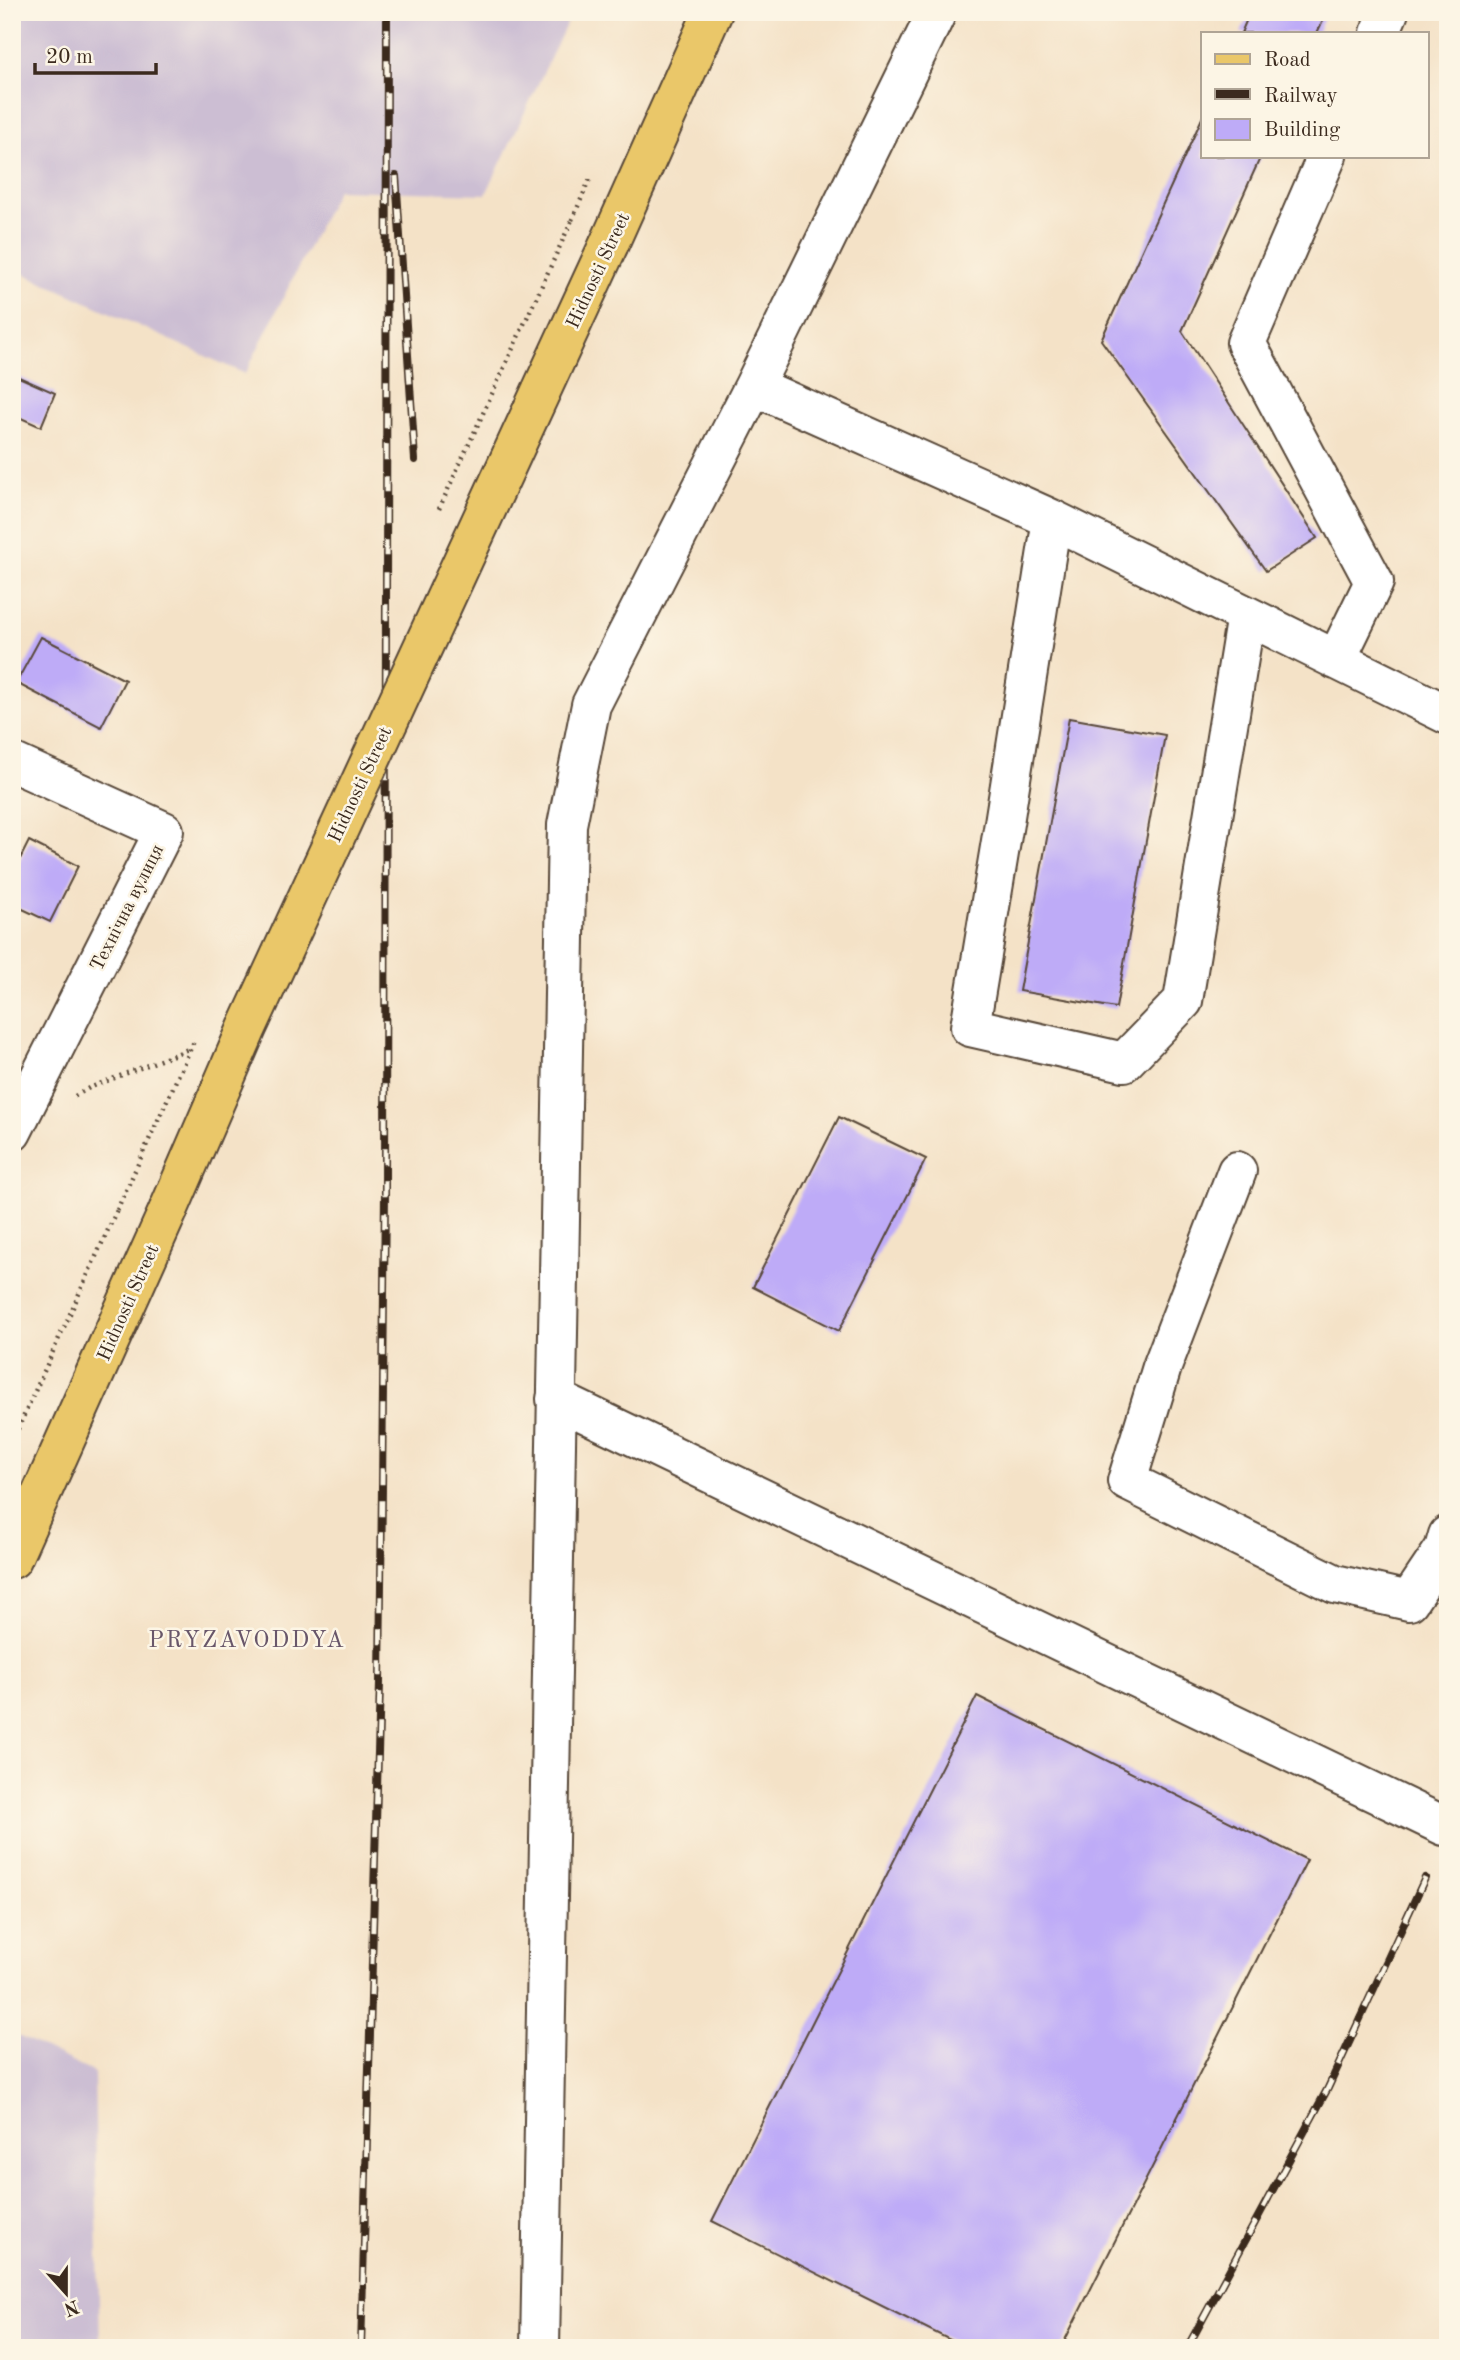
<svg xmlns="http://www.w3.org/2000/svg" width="1460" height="2360" font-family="'Old Standard TT',serif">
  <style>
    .industrial { fill: #ccbed3 }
    .building { fill: #beabf7 }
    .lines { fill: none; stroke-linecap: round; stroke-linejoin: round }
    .minor-casing { stroke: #574637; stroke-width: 42 }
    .major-casing { stroke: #574637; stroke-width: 42 }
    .path { stroke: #574637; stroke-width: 4.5; stroke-dasharray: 2 5; stroke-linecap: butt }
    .minor { stroke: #fff; stroke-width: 38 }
    .major { stroke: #eac769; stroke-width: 38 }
    .rail-casing { stroke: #3b2a1e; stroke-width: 8 }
    .rail { stroke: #fcf5e5; stroke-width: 5; stroke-dasharray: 16; stroke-linecap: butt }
    .major-bridge-casing { stroke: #574637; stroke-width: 42; stroke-linecap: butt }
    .path-bridge { stroke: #574637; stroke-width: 4.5; stroke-dasharray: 2 5; stroke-linecap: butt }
    .major-bridge { stroke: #eac769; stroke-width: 38 }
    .labels { text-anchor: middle; stroke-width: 5; stroke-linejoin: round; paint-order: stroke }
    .street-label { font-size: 19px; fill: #3b2a1e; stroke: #fcf5e5 }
    .quarter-label { font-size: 23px; letter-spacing: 2px; fill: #69576a; stroke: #fcf5e5 }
  </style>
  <rect width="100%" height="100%" fill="#fcf5e5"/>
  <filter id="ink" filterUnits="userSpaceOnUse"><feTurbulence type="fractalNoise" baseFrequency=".0143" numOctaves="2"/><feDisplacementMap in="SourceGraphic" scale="14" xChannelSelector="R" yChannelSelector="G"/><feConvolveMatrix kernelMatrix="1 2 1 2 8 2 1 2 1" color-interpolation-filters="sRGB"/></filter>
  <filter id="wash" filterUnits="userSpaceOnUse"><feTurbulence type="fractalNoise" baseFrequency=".00686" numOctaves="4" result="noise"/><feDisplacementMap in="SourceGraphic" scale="28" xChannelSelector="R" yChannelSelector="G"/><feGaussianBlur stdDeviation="1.57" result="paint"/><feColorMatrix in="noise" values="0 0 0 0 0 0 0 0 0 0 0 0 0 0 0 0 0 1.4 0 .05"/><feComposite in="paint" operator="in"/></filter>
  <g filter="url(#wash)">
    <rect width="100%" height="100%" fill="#f4e2c7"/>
    <path class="industrial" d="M12,12H572L486,194L337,190L245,374L12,268Z
      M12,2033L94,2073L100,2348H12Z"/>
    <g id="blocks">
      <path class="building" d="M1250,12H1327L1317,33H1241Z
        M1203,116V156H1261L1182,331L1317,538L1266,571L1101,340Z
        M12,374L55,393L41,427L12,414Z
        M41,637L125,680L101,727L16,683Z
        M1069,718L1165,735L1116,1008L1019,991Z
        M29,841L78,866L50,922L12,904V875Z
        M839,1117L926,1159L839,1331L753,1287Z
        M977,1696L1307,1860L1061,2348H966L712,2221Z"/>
    </g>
  </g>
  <g filter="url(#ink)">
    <use href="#blocks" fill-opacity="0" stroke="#574637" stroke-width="2"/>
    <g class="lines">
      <defs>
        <path id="minor" d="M1380,33L1389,12
          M1327,156L1246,343L1374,582L1336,660
          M754,386L1052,519L1448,715
          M1052,519L1004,823L970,1027L1124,1062L1183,1001L1246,615
          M12,762L164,831L12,1132
          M1237,1171L1162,1367L1127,1481L1335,1584L1409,1601L1444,1549L1448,1535
          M556,1399L1444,1826
          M540,2348L567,825L591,705L754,386L937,12"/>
        <path id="major" d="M609,244L713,12
          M12,1559L168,1211"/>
      </defs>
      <use href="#minor" class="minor-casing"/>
      <use href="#major" class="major-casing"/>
      <path class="path" d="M572,220L590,179
        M75,1096L89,1088L191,1048
        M12,1442L117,1210"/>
      <use href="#minor" class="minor"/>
      <use href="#major" class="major"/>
      <defs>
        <path id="rail" d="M396,176L415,460
          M361,2348L380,1683L385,1193L387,12
          M1187,2348L1328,2088L1425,1878"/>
      </defs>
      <use href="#rail" class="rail-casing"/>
      <use href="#rail" class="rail"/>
      <defs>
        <path id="major-bridge" d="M168,1211L247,1028L609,244"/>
      </defs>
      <use href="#major-bridge" class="major-bridge-casing"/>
      <path class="path-bridge" d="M439,509L572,220
        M117,1210L195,1039"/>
      <use href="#major-bridge" class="major-bridge"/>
    </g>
  </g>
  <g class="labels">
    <g class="street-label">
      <text transform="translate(597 270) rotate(-65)" y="7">Hidnosti Street</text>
      <text transform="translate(359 784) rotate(-65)" y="7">Hidnosti Street</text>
      <text transform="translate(126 907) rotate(-63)" y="7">Технічна вулиця</text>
      <text transform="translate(127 1302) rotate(-66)" y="7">Hidnosti Street</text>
    </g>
    <g class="quarter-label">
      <text x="247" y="1647">PRYZAVODDYA</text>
    </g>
  </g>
  <rect width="1460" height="2360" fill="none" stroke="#fcf5e5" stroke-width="42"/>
  <rect x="1201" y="32" width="228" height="126" fill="#fcf5e5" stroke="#afa495" stroke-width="2"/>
  <rect x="1215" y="54" width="35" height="10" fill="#eac769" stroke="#afa495" stroke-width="2"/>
  <text x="1264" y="66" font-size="21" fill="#3b2a1e">Road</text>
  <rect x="1215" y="89" width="35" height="10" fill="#3b2a1e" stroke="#afa495" stroke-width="2"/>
  <text x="1264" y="102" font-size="21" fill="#3b2a1e">Railway</text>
  <rect x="1215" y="119" width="35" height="21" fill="#beabf7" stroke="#afa495" stroke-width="2"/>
  <text x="1264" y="136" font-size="21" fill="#3b2a1e">Building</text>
  <g transform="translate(66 2293) rotate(159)" stroke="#fcf5e5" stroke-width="5" paint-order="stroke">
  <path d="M0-5L12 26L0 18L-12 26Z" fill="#3b2a1e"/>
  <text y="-10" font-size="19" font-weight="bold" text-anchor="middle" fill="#3b2a1e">N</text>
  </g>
  <path d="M35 63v10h121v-10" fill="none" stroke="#3b2a1e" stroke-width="3.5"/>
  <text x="46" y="63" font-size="21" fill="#3b2a1e" stroke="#fcf5e5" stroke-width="5" paint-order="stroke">20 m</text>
</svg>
